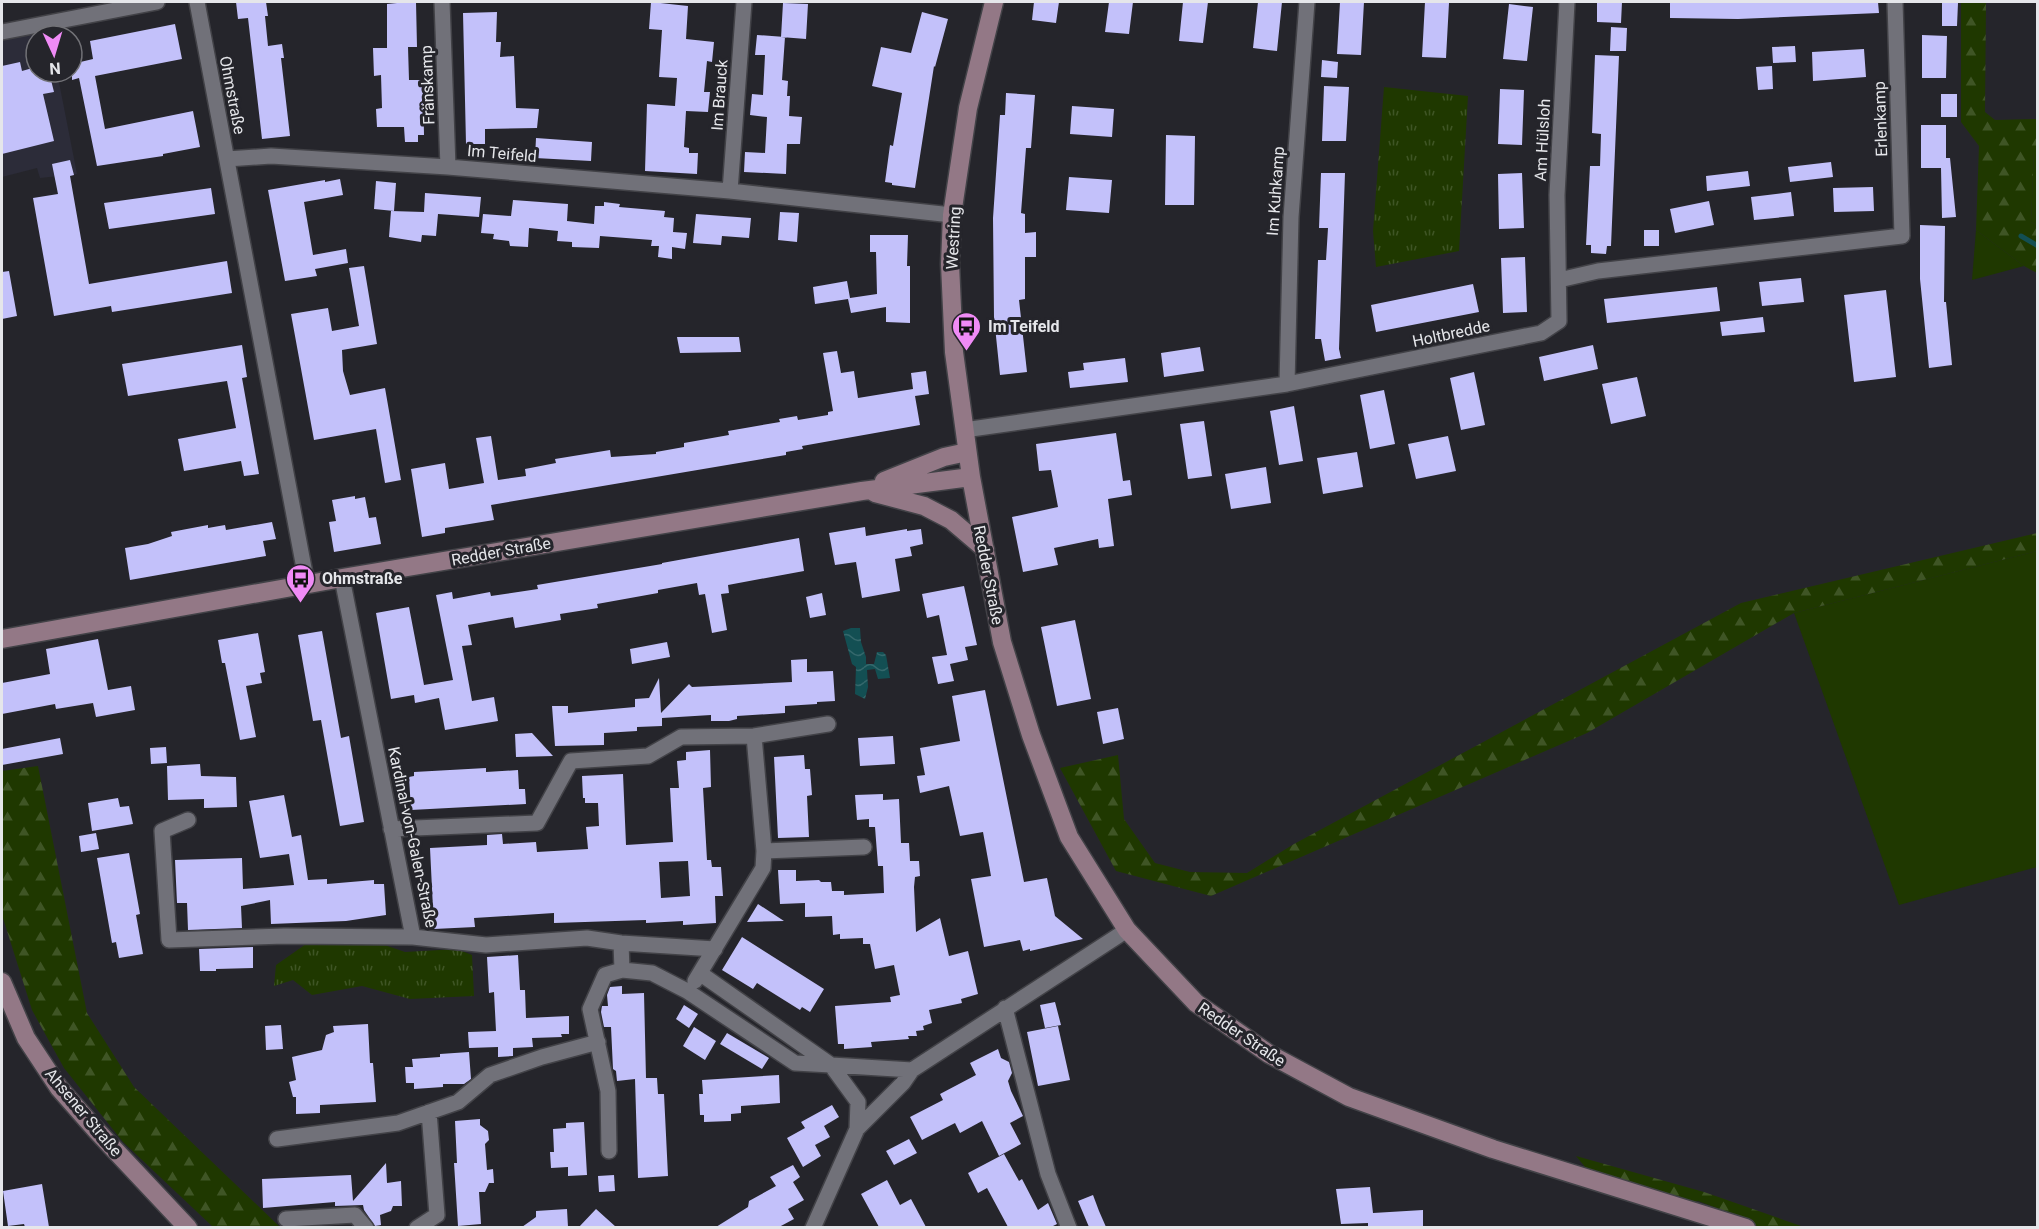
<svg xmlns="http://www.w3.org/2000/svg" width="2039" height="1229" font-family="Roboto,sans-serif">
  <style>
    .built { fill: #2c2c39 }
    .grass { fill: #1f3800 }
    .forest { fill: url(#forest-firs) }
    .park { fill: url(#park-tufts) }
    .water { fill: url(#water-waves) }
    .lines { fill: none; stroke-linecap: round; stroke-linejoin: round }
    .stream { stroke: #134f53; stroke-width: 5 }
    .building { fill: #c3c1fa; fill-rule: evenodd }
    .street-casing { stroke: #424247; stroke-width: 18 }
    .secondary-casing { stroke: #424247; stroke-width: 21 }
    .street { stroke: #717179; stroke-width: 15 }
    .secondary { stroke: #937886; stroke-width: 18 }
    .labels { text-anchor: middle; stroke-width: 6; stroke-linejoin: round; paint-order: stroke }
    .street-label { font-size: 16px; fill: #e5e6ea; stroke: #25252b }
    .poi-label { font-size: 16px; font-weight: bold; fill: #e5e6ea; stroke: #25252b; text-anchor: start }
  </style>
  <defs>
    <pattern id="forest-firs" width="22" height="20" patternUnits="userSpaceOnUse" patternTransform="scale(1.5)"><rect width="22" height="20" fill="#1f3800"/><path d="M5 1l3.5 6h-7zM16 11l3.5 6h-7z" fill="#3f5525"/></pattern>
    <pattern id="park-tufts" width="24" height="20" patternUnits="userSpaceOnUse" patternTransform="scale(1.5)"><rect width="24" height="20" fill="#1f3800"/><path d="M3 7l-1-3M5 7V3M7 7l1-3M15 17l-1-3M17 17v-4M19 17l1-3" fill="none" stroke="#3f5525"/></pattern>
    <pattern id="water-waves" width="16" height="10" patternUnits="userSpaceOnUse" patternTransform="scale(1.5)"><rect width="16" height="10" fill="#134f53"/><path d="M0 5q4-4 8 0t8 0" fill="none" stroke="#35686c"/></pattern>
  </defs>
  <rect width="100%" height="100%" fill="#25252b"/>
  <path class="built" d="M49,30L50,36H36V72H57L77,174L40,178L37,168L2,177V41Z"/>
  <path class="grass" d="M2034,150H2038L2037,225L2031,222Z
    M1976,230L2024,266L1972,280Z
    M2037,551V867L1899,905L1794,613Z"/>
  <path class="forest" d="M1961,2H1986L1985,112L1995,120L2037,119V150H2034L2031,222L2037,225V273L2024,266L1976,230L1979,146L1961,122Z
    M2037,533V551L1794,613L1587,733L1211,896L1116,871L1060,768L1118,755L1124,819L1155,863L1190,872L1247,873L1294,844L1741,603Z
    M38,766L87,1013L134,1087L280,1227H213L123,1142L64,1068L32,1010L2,915V771Z
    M1576,1156L1704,1192L1804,1227H1748L1746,1219L1698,1201L1666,1210L1609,1196Z"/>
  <path class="park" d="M1384,87L1468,96L1459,251L1376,267L1373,231Z
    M373,941L405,952L457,949L472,955L474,996L410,999L362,986L312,995L293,980L274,986L276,965L306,944Z"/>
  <path class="water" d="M851,628H860L861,642L866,657V664H874L877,652H883L886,655L890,678L878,679L875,669L867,670L868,687L865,699L855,694L856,667L852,664L843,631Z"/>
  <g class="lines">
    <path class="stream" d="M2021,236L2038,246"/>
  </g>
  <path class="building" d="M236,2H266L268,16H265L268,46L282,44L284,58H281L290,136L262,139L248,18L238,19Z
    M397,2H416L417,47H408L409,80H423L424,135H418V142H405L404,127H377L376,109L382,108L381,75L374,76L373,48H387V4L397,3Z
    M651,2L688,6L686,39L714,42L712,62L707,61L704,92H710L708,112L686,111L684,147L689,148V153H698L697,174L645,171L647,104L675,106L677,78L659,77L662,30L649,29Z
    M1034,2H1059L1056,23L1032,20Z
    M1109,2H1133L1129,34L1105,32Z
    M1183,2H1208L1203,43L1179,41Z
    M1258,2H1282L1277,51L1253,48Z
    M1340,2H1364L1361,55L1337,54Z
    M1425,2L1449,3L1446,58L1422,57Z
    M1597,2H1622L1621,23L1597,22Z
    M1670,2H1878L1879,13L1738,19L1670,18Z
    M783,3L808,4L806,39L781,37Z
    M1942,3H1958L1957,26H1942Z
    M1509,4L1533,7L1527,61L1503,59Z
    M497,12L496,42H501L500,57L514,56L516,108L539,109L537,128L485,129V144H466L463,13Z
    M922,12L948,19L935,67L934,66L915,188L892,185V183L885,182L890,145L893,146L902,93L872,86L881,47L911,53Z
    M175,24L182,59L95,76L105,129L193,111L200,147L163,154V156L97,166L79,78L72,80V64L93,59L90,41Z
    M1611,27L1627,28L1626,51H1610Z
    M757,35L785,37L782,80L788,81L787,96H790L789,116L802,117L800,144H787L786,174L744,172L745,152L765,153L767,117L750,115L752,94L763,95L765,55H755Z
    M1922,35L1947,36L1946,78H1922Z
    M1795,46L1796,62L1773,63L1772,47Z
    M1864,49L1866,77L1813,81L1812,52Z
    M1595,55L1619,56L1611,246H1607L1606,254L1591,253V245H1586L1590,166H1600L1601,134L1592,133Z
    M1322,60L1338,62L1337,78L1321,77Z
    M20,62L22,71L36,67V72H49L54,92L43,94L54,141L2,154V66Z
    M1772,66L1773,89L1758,90L1756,67Z
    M1324,86L1349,87L1346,141H1322Z
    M1500,89L1524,90L1522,145L1498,144Z
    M1006,93L1035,95L1031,148H1026L1021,213L1025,214V233L1036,232V257H1025V299L1019,300L1027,372L1000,375L994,317L993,218L1000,115H1005Z
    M1941,94H1957V117H1941Z
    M1072,106L1114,109L1112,137L1070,134Z
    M1921,125H1946V158H1950L1956,217L1942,218L1941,168H1921Z
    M1166,135L1195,136L1194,205H1165Z
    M536,138L592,142L591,161L535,158Z
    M70,160L74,175L70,176L89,284L227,261L232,293L112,312L111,306L54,316L33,198L58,194L52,164Z
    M1831,162L1833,177L1790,182L1788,167Z
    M1748,171L1750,186L1707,191L1706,176Z
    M1321,173H1345L1339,349L1341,358L1325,361L1321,339H1315L1318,260H1326L1328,228H1319Z
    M1522,173L1524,228L1499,229L1498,174Z
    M1069,177L1112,180L1109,213L1066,210Z
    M340,179L343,195L304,202L313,255L346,249L348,263L315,269L317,276L285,281L268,190L325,180V182Z
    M376,181L396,183L394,211L374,209Z
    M1873,187L1874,211L1834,212L1833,188Z
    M211,188L215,214L109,229L104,203Z
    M1791,192L1794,216L1754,220L1751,197Z
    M425,193L481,197L479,217L438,214L436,236L422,235L421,242L389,237L391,211L424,212Z
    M513,200L568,204L567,221L594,224L595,206H604V202L620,204L619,207L665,211L664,217L674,218L673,232L687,233L685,249L672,247V259L658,257L659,246H651L652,240L600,236L599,248L572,247V242L557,241L558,231L529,228L528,247L510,246L509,241L493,239L494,234L481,233L483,214L511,216Z
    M1709,201L1714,225L1675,233L1670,209Z
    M780,212L799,213L797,242L778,240Z
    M696,214L751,218L749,238L722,236L721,245L693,243Z
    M1920,225L1945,226L1944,302H1946L1952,365L1929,368L1920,279Z
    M1644,230H1659V246H1644Z
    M870,235H908L907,266H910V323L886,322V307L851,313L848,299L815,304L813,287L847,281L850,298L877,294L876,252H870Z
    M1525,257L1527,312L1503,313L1501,258Z
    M364,266L377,344L342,350L343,371L350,395L385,388L401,480L385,483L376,429L314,440L291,314L328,308L332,331L359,326L349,268Z
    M9,271L17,316L2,319V272Z
    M1801,278L1804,302L1762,306L1759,282Z
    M1473,284L1479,312L1376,332L1371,305Z
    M1717,287L1720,311L1607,323L1604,299Z
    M1886,290L1896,377L1854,382L1844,295Z
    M1763,317L1765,332L1722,336L1720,322Z
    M677,337H739L741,352L680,353Z
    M242,345L247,377L242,378L259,474L244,476L241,461L184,471L178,439L236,428L227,381L128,396L122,364Z
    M1593,345L1598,369L1544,381L1539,357Z
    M1200,347L1204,371L1164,377L1161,353Z
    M837,351L841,373L854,371L858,398L913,389L911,373L926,371L929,394L915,396L920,425L802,446L803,449L786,452V455L491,505L494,520L445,528V533L422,537L411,469L445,463L449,489L484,483L476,438L491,436L498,480L526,476L525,469L556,463L555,459L610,450L611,457L656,454V452L684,447V443L729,435L728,431L780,422L779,419L797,416L798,420L828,415V412L833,411L823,353Z
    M1125,358L1128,382L1070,388L1068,372L1084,370L1083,363Z
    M1474,372L1485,425L1461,430L1450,378Z
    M1637,377L1646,416L1611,424L1602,384Z
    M1384,390L1395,444L1370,449L1360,395Z
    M1294,406L1303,461L1279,465L1270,411Z
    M1204,421L1212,476L1188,479L1180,424Z
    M1116,433L1123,481L1130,480L1132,495L1108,499L1114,546L1099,548L1098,539L1054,548L1058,565L1023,572L1012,517L1058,507L1051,470L1039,471L1036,444Z
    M1448,436L1456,471L1416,479L1408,444Z
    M1357,452L1363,487L1323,494L1317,458Z
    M1266,467L1271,503L1231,509L1225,474Z
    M355,496V499L365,497L369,518L376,517L381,544L334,552L329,522L336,521L332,500Z
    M272,522L276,539L263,541L266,556L130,580L125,548L148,544L172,536L171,532L208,525V528L225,525L226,530Z
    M865,527L866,536L907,529V531L921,529L923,544L910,547L912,556L895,559L900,591L862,598L856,562L835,565L829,533Z
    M799,538L804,571L728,585L729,593L721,594L727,630L712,633L705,594L699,595L697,583L658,590V593L597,604L598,608L560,614L561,620L515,628L513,617L468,625L472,645L462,646L472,701L494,697L498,721L445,730L439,698L415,703L414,695L391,699L376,613L409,607L424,685L453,680L436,595L452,592L453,599L490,592L491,596L538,589L537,585L662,564V563Z
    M964,586L977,645L965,647L968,660L950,664L954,681L938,684L932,657L947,655L939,615L927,618L922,594Z
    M822,593L826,615L810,618L806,597Z
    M1075,620L1091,699L1057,706L1041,627Z
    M322,631L341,738L349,736L364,822L340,826L321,720L313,721L298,635Z
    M258,633L265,672L260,673L262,683L246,686L256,737L240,740L225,663H222L218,640Z
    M98,639L108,690L131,686L135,710L96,717L93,703L56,709L55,704L2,714V683L50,674L46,649Z
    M667,642L670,657L632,664L630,649Z
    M807,659V672L833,671L835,701L817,702V704L785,706V713L737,716V719L729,721H711V715L662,718V726L637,727V731L604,733V745L555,746L552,706H568V713L635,707V699L649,698L659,678L661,713L689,684L692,687L792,682L791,660Z
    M985,690L1024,882L1047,878L1055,916L1083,939L1030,951V949L1023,951L1020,940L984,947L971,879L991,876L983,832L960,836L949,786L920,793L917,776L925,775L920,748L960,741L952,696Z
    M1118,708L1124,739L1103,744L1097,712Z
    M532,733L553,756L516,757L515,734Z
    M893,736L895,764L860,766L858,738Z
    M60,738L63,754L2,765V749Z
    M166,747L167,763L151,764L150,748Z
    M710,750L711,787L703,788L707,860H711L712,867H721L723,896H715L716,923L683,925V921L646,923V920L554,923V913L474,918L475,927L434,929L430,848L487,845V835L502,834L503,844L536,842L537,852L588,849L586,827L599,826L598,803H585V798H583L582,776L623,774L626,845L673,842L670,788H679L677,761L686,760V752ZM688,861L690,896L661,898L659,862Z
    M804,755L805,769H810L812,795L807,796L809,837L778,838L774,757Z
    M200,764L201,776L236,777L237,807L204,808V799L168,800L167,766Z
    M486,768V772L518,770L519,789H525L526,804L411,810L409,777L414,776V772Z
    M883,794V800L899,799L901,843H909L910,861H919L920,876L915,877L914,887L916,932L940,918L949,956L968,951L978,994L961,999L962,1003L929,1010L932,1023L923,1026L924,1030L916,1031L917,1036H908L909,1039L871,1042L872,1047L844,1049V1044H838L835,1006L891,1002L890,997L900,995L894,965L875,969L870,944H863V938L840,939V934L833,935L832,916L805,917V903L780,904L778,870H796V881L819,880L821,882H831L832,891H844V895L884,893L883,866H878L875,827H869V819L857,820L855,795Z
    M284,795L292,837L301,835L308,880L327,879V884L374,880V884H384L386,915L346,921L271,924L270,900L241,906L242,928L188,930L187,903H177L175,860L242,858L243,889L294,885L289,854L260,858L249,801Z
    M118,798L120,807L129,806L133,824L92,831L88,803Z
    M96,833L99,849L81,852L79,836Z
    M129,853L140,914L136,915L143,954L119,958L116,942L112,943L97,858Z
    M758,904L784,921L747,922Z
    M742,937L824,989L810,1012L802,1007L800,1010L757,983L753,989L722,970Z
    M253,947V968L216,969V971H200L199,949Z
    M518,955L520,990H525L526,1018L569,1016V1034H561L562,1037L532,1038L533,1047L513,1048V1056L498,1057V1047L469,1048L468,1032L496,1031L494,992L489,993L487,957Z
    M622,986V994L644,993L646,1078H657L658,1094H664L668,1176L638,1178L635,1079L617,1081L616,1071L613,1069L611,1027H604L601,1012L602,1006H608L607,995L610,987Z
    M1055,1002L1061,1025L1045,1028L1040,1005Z
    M684,1005L698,1014L689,1028L676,1019Z
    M368,1024L370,1063H373L376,1102L320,1105V1113L296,1114V1097H293L289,1082L296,1080L292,1057L322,1050L326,1035L334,1032L333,1026Z
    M281,1025L283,1049L266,1050L265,1026Z
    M1058,1026L1070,1080L1038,1086L1027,1032Z
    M694,1027L716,1041L705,1060L683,1046Z
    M727,1033L769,1058L762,1069L720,1044Z
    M998,1049L1001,1058L1009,1062L1012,1073L1008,1081L1011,1091L1023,1116L1010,1123L1021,1144L999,1156L982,1121L960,1133L955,1123L922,1140L910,1117L943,1100L940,1094L976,1075L970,1063Z
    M469,1052L471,1079L464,1084H443V1087L414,1089V1083H406L405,1067H413L412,1059L440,1057V1054Z
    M779,1075L780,1103L741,1106V1113L731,1114V1121L704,1122V1115H700L699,1094H703L702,1080Z
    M832,1105L839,1117L824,1126L830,1137L815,1145L821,1156L803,1167L787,1138L805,1128L801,1122Z
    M480,1119V1125L488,1131L489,1140L485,1144L487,1170L493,1169L494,1183H489L485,1192H479L481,1224L458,1226L454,1163H457L455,1121Z
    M584,1122L587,1175L568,1176V1167L551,1168L550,1152H554L553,1129L566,1128V1123Z
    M909,1139L917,1153L894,1165L886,1151Z
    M1004,1154L1019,1181L1022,1179L1038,1210L1048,1203L1057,1224L1051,1227H1008L987,1188L978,1193L968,1173Z
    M386,1163L387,1183L401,1181L402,1206H393L391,1211L380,1215L381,1225L375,1226L364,1210L363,1205L335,1206V1202L263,1208L262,1179L351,1175L353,1201Z
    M793,1165L800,1177L793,1182L804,1200L788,1209L794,1219L779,1227H716L748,1207L749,1201L776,1186L770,1177Z
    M614,1175L615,1191L599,1192L598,1176Z
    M887,1180L900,1205L911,1199L926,1227H879L861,1194Z
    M42,1184L49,1227H25L24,1224L8,1226L3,1191Z
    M1370,1187L1373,1213L1423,1210V1227H1368V1223L1341,1224L1336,1189Z
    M1093,1195L1099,1211L1106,1227H1089L1078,1201Z
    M567,1209L568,1227H522L536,1217V1211Z
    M596,1209L616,1227H579Z"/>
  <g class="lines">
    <defs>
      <path id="street" d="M197,2L307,584
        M442,2L448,167
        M2,32L157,2
        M227,159L271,156L448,167L730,191L952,215
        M730,191L744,2
        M1559,280L1598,271L1902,236L1895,2
        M1287,384L1291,217L1307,2
        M964,430L1287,384L1541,333L1559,321L1557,195L1567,2
        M342,578L413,937L486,945L587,938L621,943L715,949
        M188,820L162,831L169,940L284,936L413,937
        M391,829L537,823L571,761L648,756L681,737L754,736L828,724
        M764,851L864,847
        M621,943L622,970L652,973L687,991L795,1063L831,1065L858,1102L857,1129
        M701,974L831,1065L912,1070L1127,930
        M695,981L763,868L764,851L754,736
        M1005,1008L1048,1174L1069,1228
        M277,1139L398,1123L458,1102L490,1075L542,1057L598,1042
        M609,1151L608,1091L590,1009L605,975L622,970
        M286,1219L355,1215L366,1228
        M417,1228L437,1215L429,1112
        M813,1228L857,1129L903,1083L912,1070"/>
      <path id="secondary" d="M994,2L968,108L952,215L950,264L954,352L971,477L1002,642L1031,735L1069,837L1127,930L1196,1003L1269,1054L1349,1097L1493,1149L1746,1228
        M884,481L944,457L967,452
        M875,493L924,506L951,520L985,549
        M2,639L342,578L862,491L971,477
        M2,982L26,1038L59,1088L96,1130L188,1228"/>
    </defs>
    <use href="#street" class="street-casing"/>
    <use href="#secondary" class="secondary-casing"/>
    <use href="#street" class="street"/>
    <use href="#secondary" class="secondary"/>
  </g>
  <defs>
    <symbol id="bus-pin" viewBox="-11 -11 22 30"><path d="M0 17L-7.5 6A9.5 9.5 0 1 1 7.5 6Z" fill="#f08bf6" stroke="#25252b"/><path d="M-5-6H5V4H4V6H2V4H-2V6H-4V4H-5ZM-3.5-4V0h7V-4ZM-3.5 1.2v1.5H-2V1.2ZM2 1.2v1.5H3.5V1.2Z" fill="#111"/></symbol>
  </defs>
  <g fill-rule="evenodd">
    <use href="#bus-pin" x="950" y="310" width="33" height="45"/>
    <use href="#bus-pin" x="284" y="562" width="33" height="45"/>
  </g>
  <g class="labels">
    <g class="street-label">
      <text transform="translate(427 85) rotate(-92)" y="6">Fränskamp</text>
      <text transform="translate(233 95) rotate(79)" y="6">Ohmstraße</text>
      <text transform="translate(719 95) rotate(-86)" y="6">Im Brauck</text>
      <text transform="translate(1880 119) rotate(-92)" y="6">Erlenkamp</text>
      <text transform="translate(1542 140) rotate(-87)" y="6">Am Hülsloh</text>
      <text transform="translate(502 153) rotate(5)" y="6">Im Teifeld</text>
      <text transform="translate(1275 191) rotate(-86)" y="6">Im Kuhkamp</text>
      <text transform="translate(953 238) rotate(-87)" y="6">Westring</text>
      <text transform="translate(1451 333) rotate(-12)" y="6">Holtbredde</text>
      <text transform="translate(501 551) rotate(-10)" y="6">Redder Straße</text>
      <text transform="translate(989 575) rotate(79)" y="6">Redder Straße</text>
      <text transform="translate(413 837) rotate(78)" y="6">Kardinal-von-Galen-Straße</text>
      <text transform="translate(1242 1034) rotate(34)" y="6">Redder Straße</text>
      <text transform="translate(84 1112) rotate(50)" y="6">Ahsener Straße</text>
    </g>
    <g class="poi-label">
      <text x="988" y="332">Im Teifeld</text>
      <text x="322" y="584">Ohmstraße</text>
    </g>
  </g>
  <rect width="2039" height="1229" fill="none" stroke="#e5e6ea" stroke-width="6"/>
  <g transform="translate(54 54) rotate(176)"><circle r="28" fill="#25252b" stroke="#727277" stroke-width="1.5"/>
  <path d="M0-4.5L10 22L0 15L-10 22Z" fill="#f08bf6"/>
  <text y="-9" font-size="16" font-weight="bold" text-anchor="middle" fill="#e5e6ea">N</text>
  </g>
</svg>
